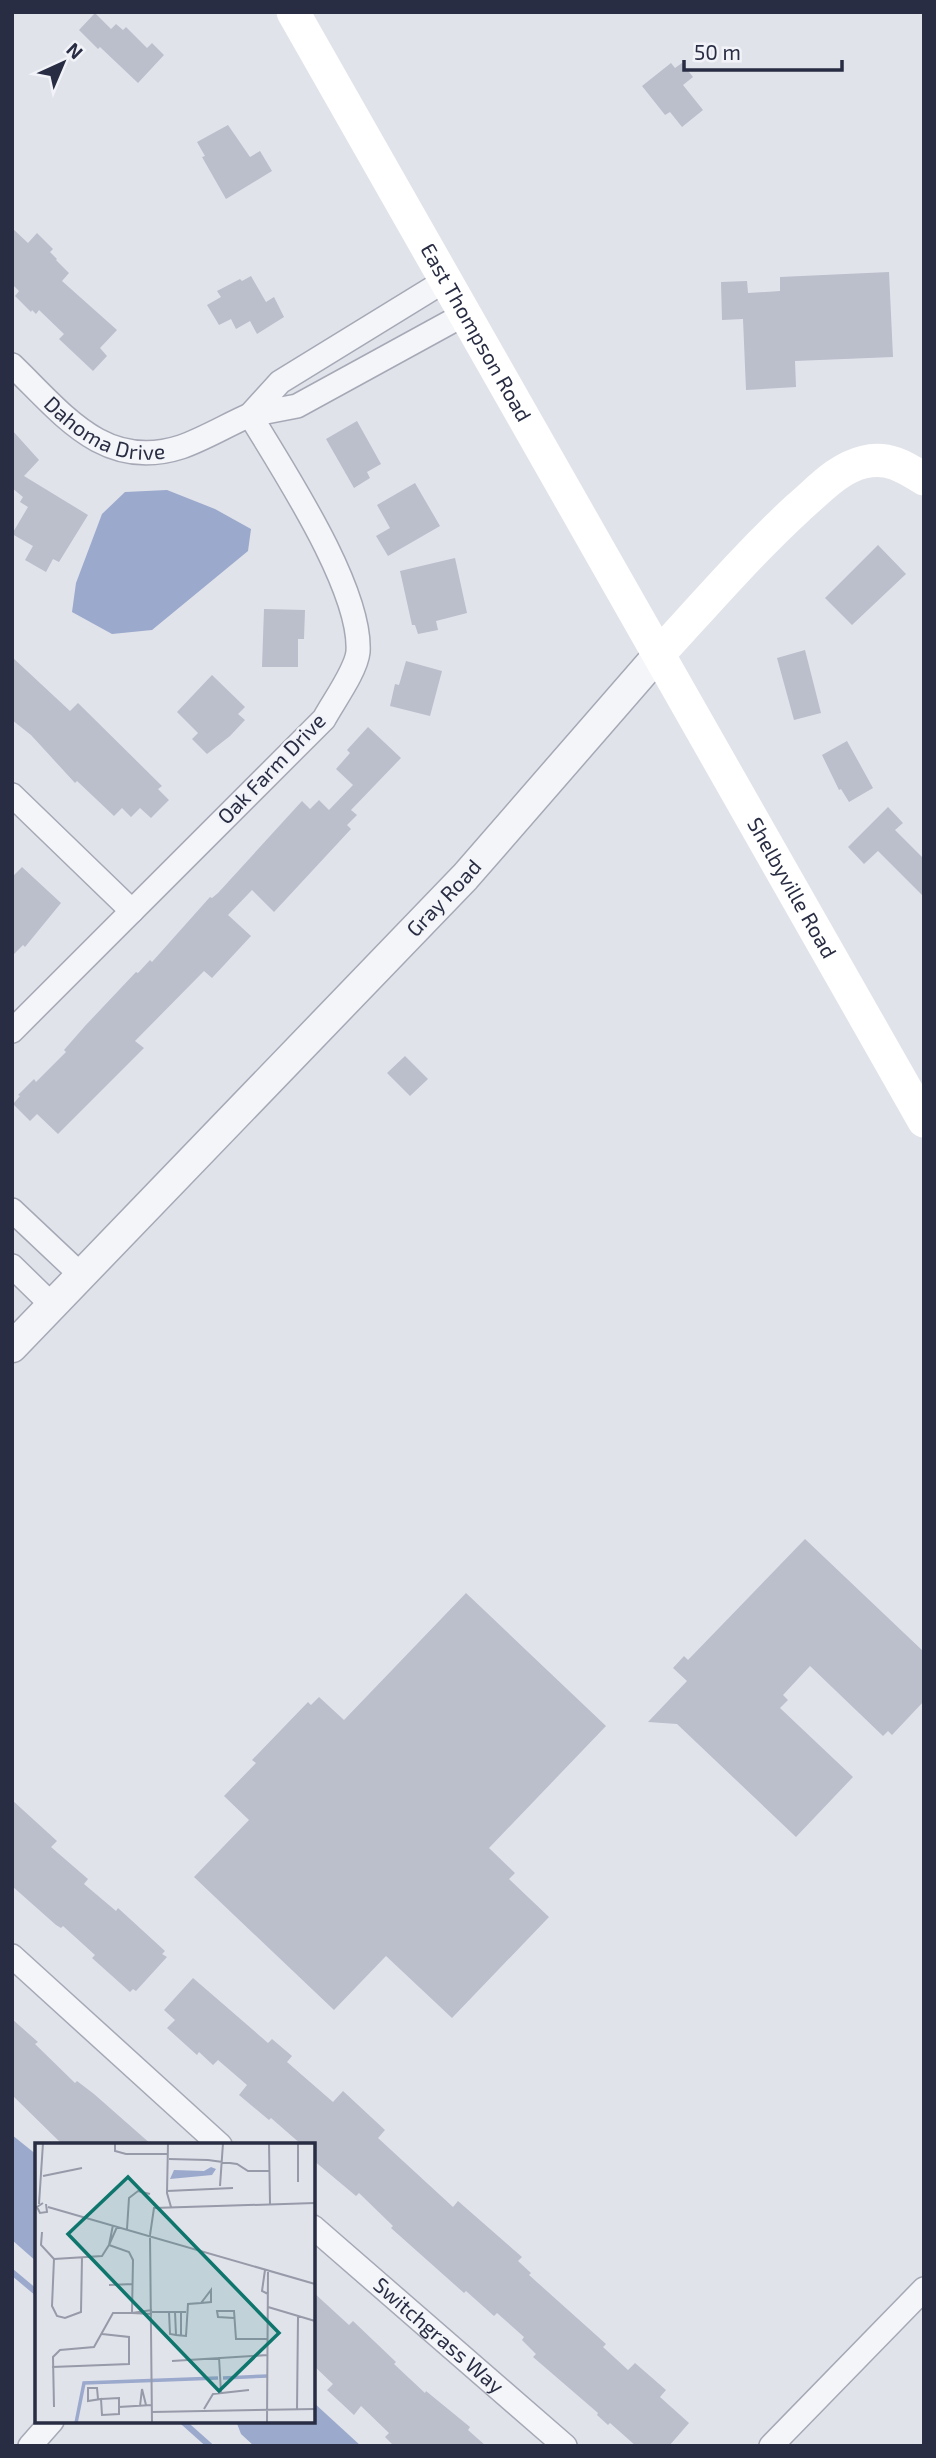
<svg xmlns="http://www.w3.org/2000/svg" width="936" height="2458" font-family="'Exo 2',sans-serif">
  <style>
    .water { fill: #9ba9cc }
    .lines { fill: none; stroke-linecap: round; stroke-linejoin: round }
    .stream { stroke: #9ba9cc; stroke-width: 6 }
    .building { fill: #bbbecb }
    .minor-casing { stroke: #a6a9b5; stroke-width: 26 }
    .tertiary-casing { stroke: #a6a9b5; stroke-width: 33 }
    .minor { stroke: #f4f5f9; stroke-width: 23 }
    .tertiary { stroke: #f4f5f9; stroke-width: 30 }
    .secondary { stroke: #fff; stroke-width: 33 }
    .labels { text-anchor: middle; stroke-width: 5; stroke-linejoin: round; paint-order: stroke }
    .street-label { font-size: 21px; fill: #292d43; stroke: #f1f3f8 }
    .inset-river { fill: none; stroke: #9ba9cc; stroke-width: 3.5 }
    .inset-road { fill: none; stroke: #979aa8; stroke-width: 2 }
    .view { fill: #0f766e; fill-opacity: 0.15; stroke: #0f766e; stroke-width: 3.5 }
    .inset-edge { fill: none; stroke: #292d43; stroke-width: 3.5 }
  </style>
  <rect width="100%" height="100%" fill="#e1e3eb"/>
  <path class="water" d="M167,490L215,509L251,529L248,551L152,630L112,634L72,612L76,583L102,514L125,492Z
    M12,2135L37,2155V2262L12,2240Z
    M313,2402L361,2446H254L241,2434L236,2421H313Z"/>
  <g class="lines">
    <path class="stream" d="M12,2272L37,2293
      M182,2421L210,2446"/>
  </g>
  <path class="building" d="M95,13L111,29L116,24L123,30L126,27L147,48L152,43L164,55L138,83L100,47L98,49L79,30Z
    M671,63L675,68L682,63L693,77L683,85L703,110L682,127L670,112L665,115L642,86Z
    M228,125L250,157L260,151L272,171L226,199L202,157L205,156L197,142Z
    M12,228L28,243L37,233L53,249L50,252L57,259L56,260L69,273L62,281L117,330L100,348L107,356L93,371L59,339L64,334L39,310L36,314L32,310L31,312L15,296L19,291L12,284Z
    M889,272L893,357L795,361L796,387L746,390L743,319L722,320L721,282L747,281L748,293L780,291V277Z
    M251,276L266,302L274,297L284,317L257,334L250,321L236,329L231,319L219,325L207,305L221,297L217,291L240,279L242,281Z
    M357,421L381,464L367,472L370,478L354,488L326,439Z
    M12,430L39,460L24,476L88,515L59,562L53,559L46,572L25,560L33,546L12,534L28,507L20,502L23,497L12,488Z
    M415,483L440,526L388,556L376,536L390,528L377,505Z
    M878,545L906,574L852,625L825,598Z
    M455,558L467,613L436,621L438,630L418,634L415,625H412L400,571Z
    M264,609L305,610L304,639H298V667H262Z
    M805,650L821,713L794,720L777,658Z
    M12,657L70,711L78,703L162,786L158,789L169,800L151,818L140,808L131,817L122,808L114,816L77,781L75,783L31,735L12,720Z
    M406,661L442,671L430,716L390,706L395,684L399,685Z
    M212,675L245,707L238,714L245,720L230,736L207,754L192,739L198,733L177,712Z
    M368,727L401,758L351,810L357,815L347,825L351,829L274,912L252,890L228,915L251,936L212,978L204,971L135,1041L144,1048L58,1134L37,1114L30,1121L13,1104L20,1096L18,1095L34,1079L36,1082L66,1052L64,1050L85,1026L136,972L138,973L150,960L152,962L210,897L212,898L218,893L302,801L310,809L319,800L329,810L353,785L336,769L350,753L347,750Z
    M847,741L873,788L849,802L841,789L839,790L822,755Z
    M888,807L903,823L895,830L924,859V897L878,851L864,864L848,847Z
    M22,867L61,903L25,947L23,945L12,956V877Z
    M405,1056L428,1079L410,1096L387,1073Z
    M805,1539L924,1652V1701L892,1735L888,1731L883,1736L810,1666L783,1695L788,1700L780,1708L853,1777L796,1837L677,1724L648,1722L687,1681L673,1668L684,1656L688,1660Z
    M466,1593L606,1726L489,1848L515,1873L509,1879L549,1917L452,2018L386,1956L334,2010L194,1877L249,1820L224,1796L256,1763L252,1760L308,1702L311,1705L319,1697L344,1720Z
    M12,1800L57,1841L51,1847L88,1879L84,1884L116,1911L118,1908L165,1951L162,1954L167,1957L136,1991L133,1989L130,1992L92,1958L95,1955L63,1926L61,1928L56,1925L12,1886Z
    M193,1978L268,2043L272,2039L292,2056L287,2062L333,2102L343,2091L385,2130L378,2138L453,2207L458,2201L522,2257L518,2261L531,2273L529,2275L606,2344L603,2347L628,2370L635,2363L666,2390L660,2397L689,2423L669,2446H636L610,2423L608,2425L597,2415L598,2413L533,2357L536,2354L522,2340L524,2337L497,2313L494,2316L466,2291L464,2293L391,2228L393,2226L359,2193L356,2196L313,2160V2145H302L271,2118L269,2120L239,2095L247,2085L218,2060L213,2065L199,2052L197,2055L167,2028L175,2020L164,2010Z
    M12,2019L38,2042L35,2044L75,2083L77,2081L94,2094L152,2145H63L12,2095Z
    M313,2292L349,2325L353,2321L396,2362L394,2364L425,2393L426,2391L470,2427L468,2430L486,2446H394L385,2437L389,2433L361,2406L354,2415L327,2390L333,2384L313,2365Z"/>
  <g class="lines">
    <defs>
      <g id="minor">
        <path d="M446,280L280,382L250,415L297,406L465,314"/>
        <path id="s1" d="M12,365C62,413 104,472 181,447C204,439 227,425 250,415C283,470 362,589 358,652C356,671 333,702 324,719L12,1031"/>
        <path d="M12,795L132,911"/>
        <path d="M12,1210L81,1275"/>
        <path d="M12,1266L52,1305"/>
        <path d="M12,1956L220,2145"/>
        <path id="s2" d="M313,2227L565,2446"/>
        <path d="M30,2446L52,2421"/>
        <path d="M771,2446L924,2289"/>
      </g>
      <g id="tertiary">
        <path id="s3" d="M12,1347L465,877L659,654"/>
      </g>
    </defs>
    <use href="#minor" class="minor-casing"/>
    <use href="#tertiary" class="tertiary-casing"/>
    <use href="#minor" class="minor"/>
    <use href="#tertiary" class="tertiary"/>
    <g class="secondary">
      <path id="s4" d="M293,12L924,1121"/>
      <path d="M659,654C705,604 749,553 799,507C819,490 838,468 864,462C888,456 905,467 924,479"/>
    </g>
  </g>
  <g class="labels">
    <g class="street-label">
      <text dy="7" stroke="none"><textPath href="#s4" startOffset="369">East Thompson Road</textPath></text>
      <text dy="7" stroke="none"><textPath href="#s1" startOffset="117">Dahoma Drive</textPath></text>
      <text transform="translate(272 769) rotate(-46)" y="7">Oak Farm Drive</text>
      <text dy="7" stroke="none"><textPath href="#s4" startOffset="1008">Shelbyville Road</textPath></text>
      <text dy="7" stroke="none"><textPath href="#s3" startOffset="623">Gray Road</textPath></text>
      <text dy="7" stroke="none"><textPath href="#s2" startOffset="166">Switchgrass Way</textPath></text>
    </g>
  </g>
  <g transform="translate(35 2143)">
    <rect width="280" height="280" fill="#e1e3eb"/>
    <path d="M176,24L181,26L177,32L135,36L139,27L169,28Z" fill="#9ba9cc"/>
    <path class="inset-river" d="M188,235L233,233M41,280L49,240L183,235"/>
    <path class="inset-road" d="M80,0V8L91,11H133M133,0L132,50L136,64M234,0L235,61M263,0V39M134,16L173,17L202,21L213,28H234M8,33L47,25M185,43L188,0M132,48L198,45M8,60L2,64L5,70L12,69L11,61M4,61L8,0M13,64L280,141M78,82L74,102L82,84M92,86L94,55L103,48L115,51M7,89L6,102L19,116M115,92L117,280M115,92L119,65L280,60M280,109V133M19,116L67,113L74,102L94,109L98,117L97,170H78L59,204L25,207L18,214L19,264M19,116L17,163L22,173L30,175L46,169L47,114M230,127L227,148L233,151M74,142L98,141M233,164L280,178M117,167L97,170L117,171M117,169H151M134,169L135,191L141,192M140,169L141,192L151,193L153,161L166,160L176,147V159L166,160M146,169V193M199,175L183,174L182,168H199L201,196H233M184,214L186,250M137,218L233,212M17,224L94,221V194L67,191M63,256L62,245H53V258L66,256L67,272L84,271V264L117,262M66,256L84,255V264M105,263L107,246L111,262M169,266L178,251L214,247M262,267L263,173M117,269L280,266M232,280L233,127"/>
    <path class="view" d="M93,34L244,190L184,248L33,91Z"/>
    <rect width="280" height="280" class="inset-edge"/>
  </g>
  <rect width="936" height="2458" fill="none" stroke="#292d43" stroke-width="28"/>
  <g transform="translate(63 63) rotate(44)" stroke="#f1f3f8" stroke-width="5" paint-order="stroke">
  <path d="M0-5L12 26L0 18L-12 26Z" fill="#292d43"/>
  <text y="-10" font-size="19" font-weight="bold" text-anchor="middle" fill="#292d43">N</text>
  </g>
  <path d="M684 60v10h158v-10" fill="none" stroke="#292d43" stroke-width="3.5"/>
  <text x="694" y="60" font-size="21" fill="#292d43" stroke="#f1f3f8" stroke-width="5" paint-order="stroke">50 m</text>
</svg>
